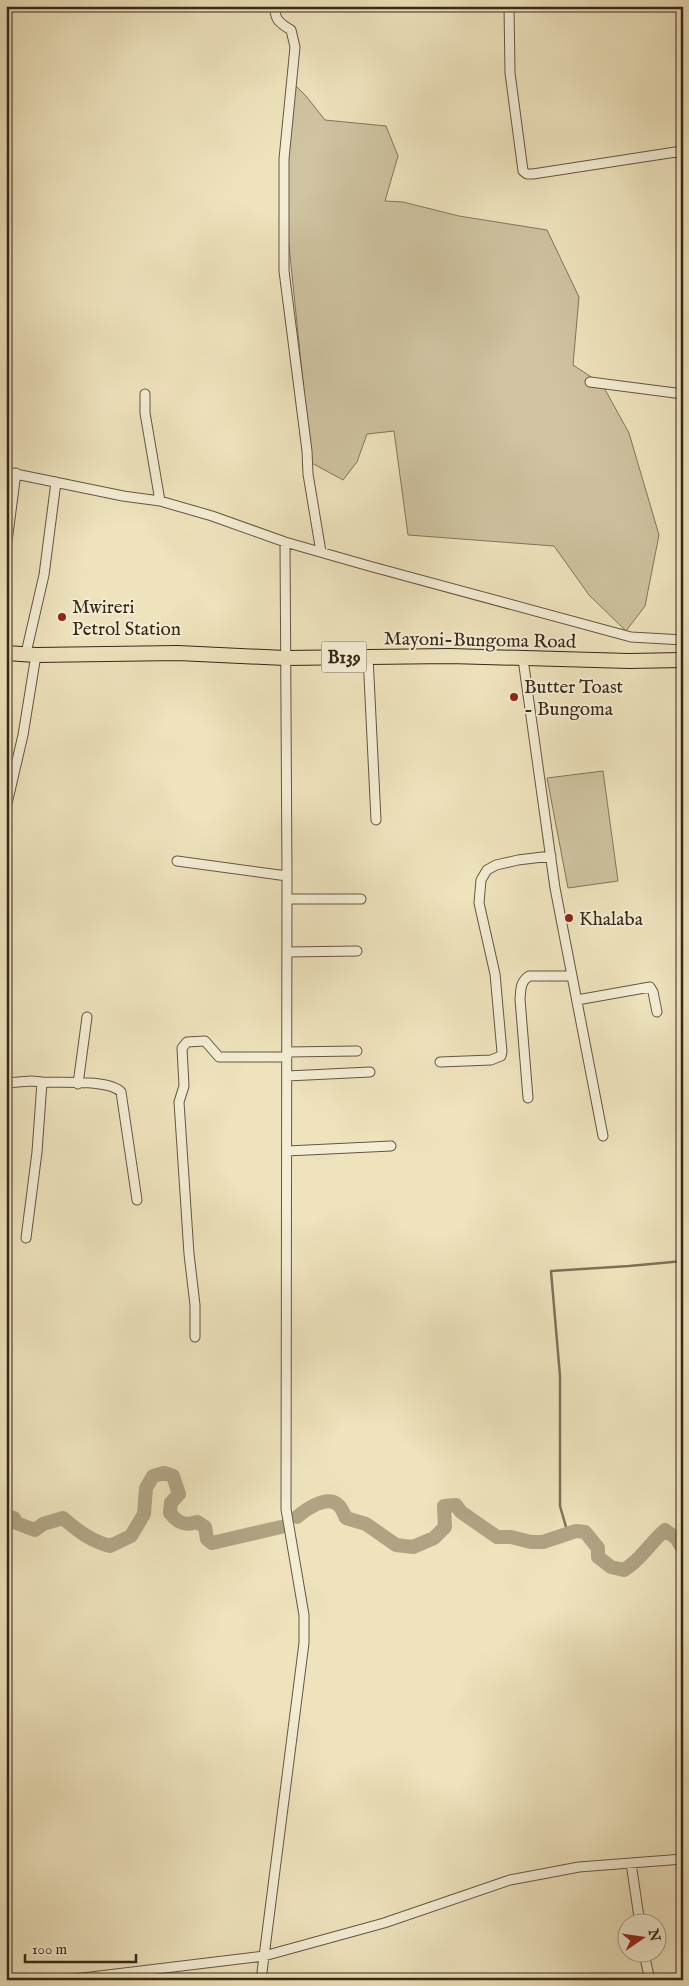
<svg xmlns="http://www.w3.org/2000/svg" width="689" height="1986" font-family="'IM FELL English',serif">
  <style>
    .green { fill: #cfc3a1; stroke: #83755c }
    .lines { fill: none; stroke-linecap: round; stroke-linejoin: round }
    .stream { stroke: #807158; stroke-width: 2.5 }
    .river { stroke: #b0a384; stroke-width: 14 }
    .street-casing { stroke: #655640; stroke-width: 11 }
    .primary-casing { stroke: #372716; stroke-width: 16 }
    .street { stroke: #f4edd4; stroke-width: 9 }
    .primary { stroke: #eee3bd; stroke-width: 14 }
    .poi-dot { fill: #8f2418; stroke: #f4edd4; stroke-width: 2 }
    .labels { text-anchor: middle; stroke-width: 4; stroke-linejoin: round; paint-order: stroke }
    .shield { fill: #f4edd4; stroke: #70624f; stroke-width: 1 }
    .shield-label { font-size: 18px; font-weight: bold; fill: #372716 }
    .poi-label { font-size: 19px; fill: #372716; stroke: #f4edd4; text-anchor: start }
    .street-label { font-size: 19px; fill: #372716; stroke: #f4edd4 }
  </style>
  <rect width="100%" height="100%" fill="#eee3bd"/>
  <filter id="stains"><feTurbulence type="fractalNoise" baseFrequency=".004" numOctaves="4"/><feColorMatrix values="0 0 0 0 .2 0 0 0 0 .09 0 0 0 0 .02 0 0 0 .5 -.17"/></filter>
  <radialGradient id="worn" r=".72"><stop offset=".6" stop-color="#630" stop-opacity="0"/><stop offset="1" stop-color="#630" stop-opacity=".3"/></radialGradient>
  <path class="green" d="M291,81L306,96L325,120L386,126L398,156L385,201L403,202L459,216L547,230L579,297L573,365L602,384L629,433L659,535L645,606L626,631L589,595L554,546L408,535L394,431L367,434L357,462L343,480L308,461L306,412L285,206Z
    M603,771L618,881L568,888L547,778Z"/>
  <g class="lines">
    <path class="stream" d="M568,1534L560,1506V1376L551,1271L629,1266L683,1261"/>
    <path class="river" d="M6,1516L14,1518L16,1523L35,1530L43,1524L63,1518C78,1531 91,1541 110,1546L131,1536L144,1514L146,1488L153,1476L164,1473L173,1476L179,1494L171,1503L170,1513C178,1523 185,1526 197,1522L205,1527L207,1539L212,1543L281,1527
      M297,1517C305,1510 326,1495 337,1504C341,1506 344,1514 346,1518L366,1524L396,1545L413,1547L434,1538L445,1527L444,1506L456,1505L461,1512L497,1537H511L531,1542H543L576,1531L585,1532L598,1548V1557L611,1567L624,1570C641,1560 650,1543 665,1530L677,1539L683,1550"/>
    <defs>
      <path id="street" d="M275,6C274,20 281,24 291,30L295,47L284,159V271L307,451L308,474L321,552
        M509,6L510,73L523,171L527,174H533L682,151
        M683,150V169
        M590,382L683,394
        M145,394V413L160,501
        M6,472L123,496L160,501L212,516L285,542L369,566L631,637L683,640
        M6,549L16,473
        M26,653L44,575L56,482
        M368,656L376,820
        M523,659L555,888L603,1136
        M6,808L23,735L36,655
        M177,861L287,876
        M287,899H361
        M287,952L357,951
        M577,1000L650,987L653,992L657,1012
        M287,1052L357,1051
        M440,1062L491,1060L501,1056L502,1052L495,974L479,903L481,880L487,870L496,865L518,860L551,856
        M287,1076L370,1072
        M42,1082C60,1083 109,1079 121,1092L137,1200
        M6,1083L31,1081L42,1082L37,1152L26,1238
        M78,1084L87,1017
        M528,1098L520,999C521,989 520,982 529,976H572
        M287,1151L391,1146
        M195,1337V1305L189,1254L179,1102L184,1086L182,1048L187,1042L205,1041L219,1057H287
        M631,1863L640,1924
        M644,1954L650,1980
        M66,1980L264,1956L384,1923L510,1880L579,1867L683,1859
        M261,1980L304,1643V1615L286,1509L287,876L285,542"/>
      <path id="primary" d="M6,653L36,655L178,653L285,658L450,656L629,661L683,660"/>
    </defs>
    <use href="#street" class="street-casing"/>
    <use href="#primary" class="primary-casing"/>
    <use href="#street" class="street"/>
    <use href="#primary" class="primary"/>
  </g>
  <g class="poi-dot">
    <circle cx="62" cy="617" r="5"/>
    <circle cx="514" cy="697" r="5"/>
    <circle cx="569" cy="918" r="5"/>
  </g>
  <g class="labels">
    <rect class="shield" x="321.5" y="641.5" width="45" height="31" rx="4"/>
    <g class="shield-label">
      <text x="344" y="663">B139</text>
    </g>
    <g class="poi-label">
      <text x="72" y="613">Mwireri<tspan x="72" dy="22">Petrol Station</tspan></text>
      <text x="524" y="693">Butter Toast<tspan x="524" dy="22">- Bungoma</tspan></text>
      <text x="579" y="925">Khalaba</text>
    </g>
    <g class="street-label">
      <text transform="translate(480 639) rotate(1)" y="7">Mayoni-Bungoma Road</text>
    </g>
  </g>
  <rect width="689" height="1986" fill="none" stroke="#eee3bd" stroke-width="25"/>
  <rect x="8" y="8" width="674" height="1971" fill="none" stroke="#372716" stroke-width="2.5"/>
  <rect x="12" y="12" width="664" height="1961" fill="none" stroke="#372716"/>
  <g transform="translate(642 1938) rotate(77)"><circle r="24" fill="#f4edd4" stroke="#a89e88"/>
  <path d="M0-4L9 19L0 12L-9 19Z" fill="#8f2418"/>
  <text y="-8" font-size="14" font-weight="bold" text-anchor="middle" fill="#372716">N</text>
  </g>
  <path d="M25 1954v8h111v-8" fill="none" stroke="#372716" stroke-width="2.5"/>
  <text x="32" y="1954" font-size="15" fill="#372716" stroke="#f4edd4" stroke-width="4" paint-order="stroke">100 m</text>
  <rect width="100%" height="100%" filter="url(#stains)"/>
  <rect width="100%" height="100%" fill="url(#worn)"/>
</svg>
